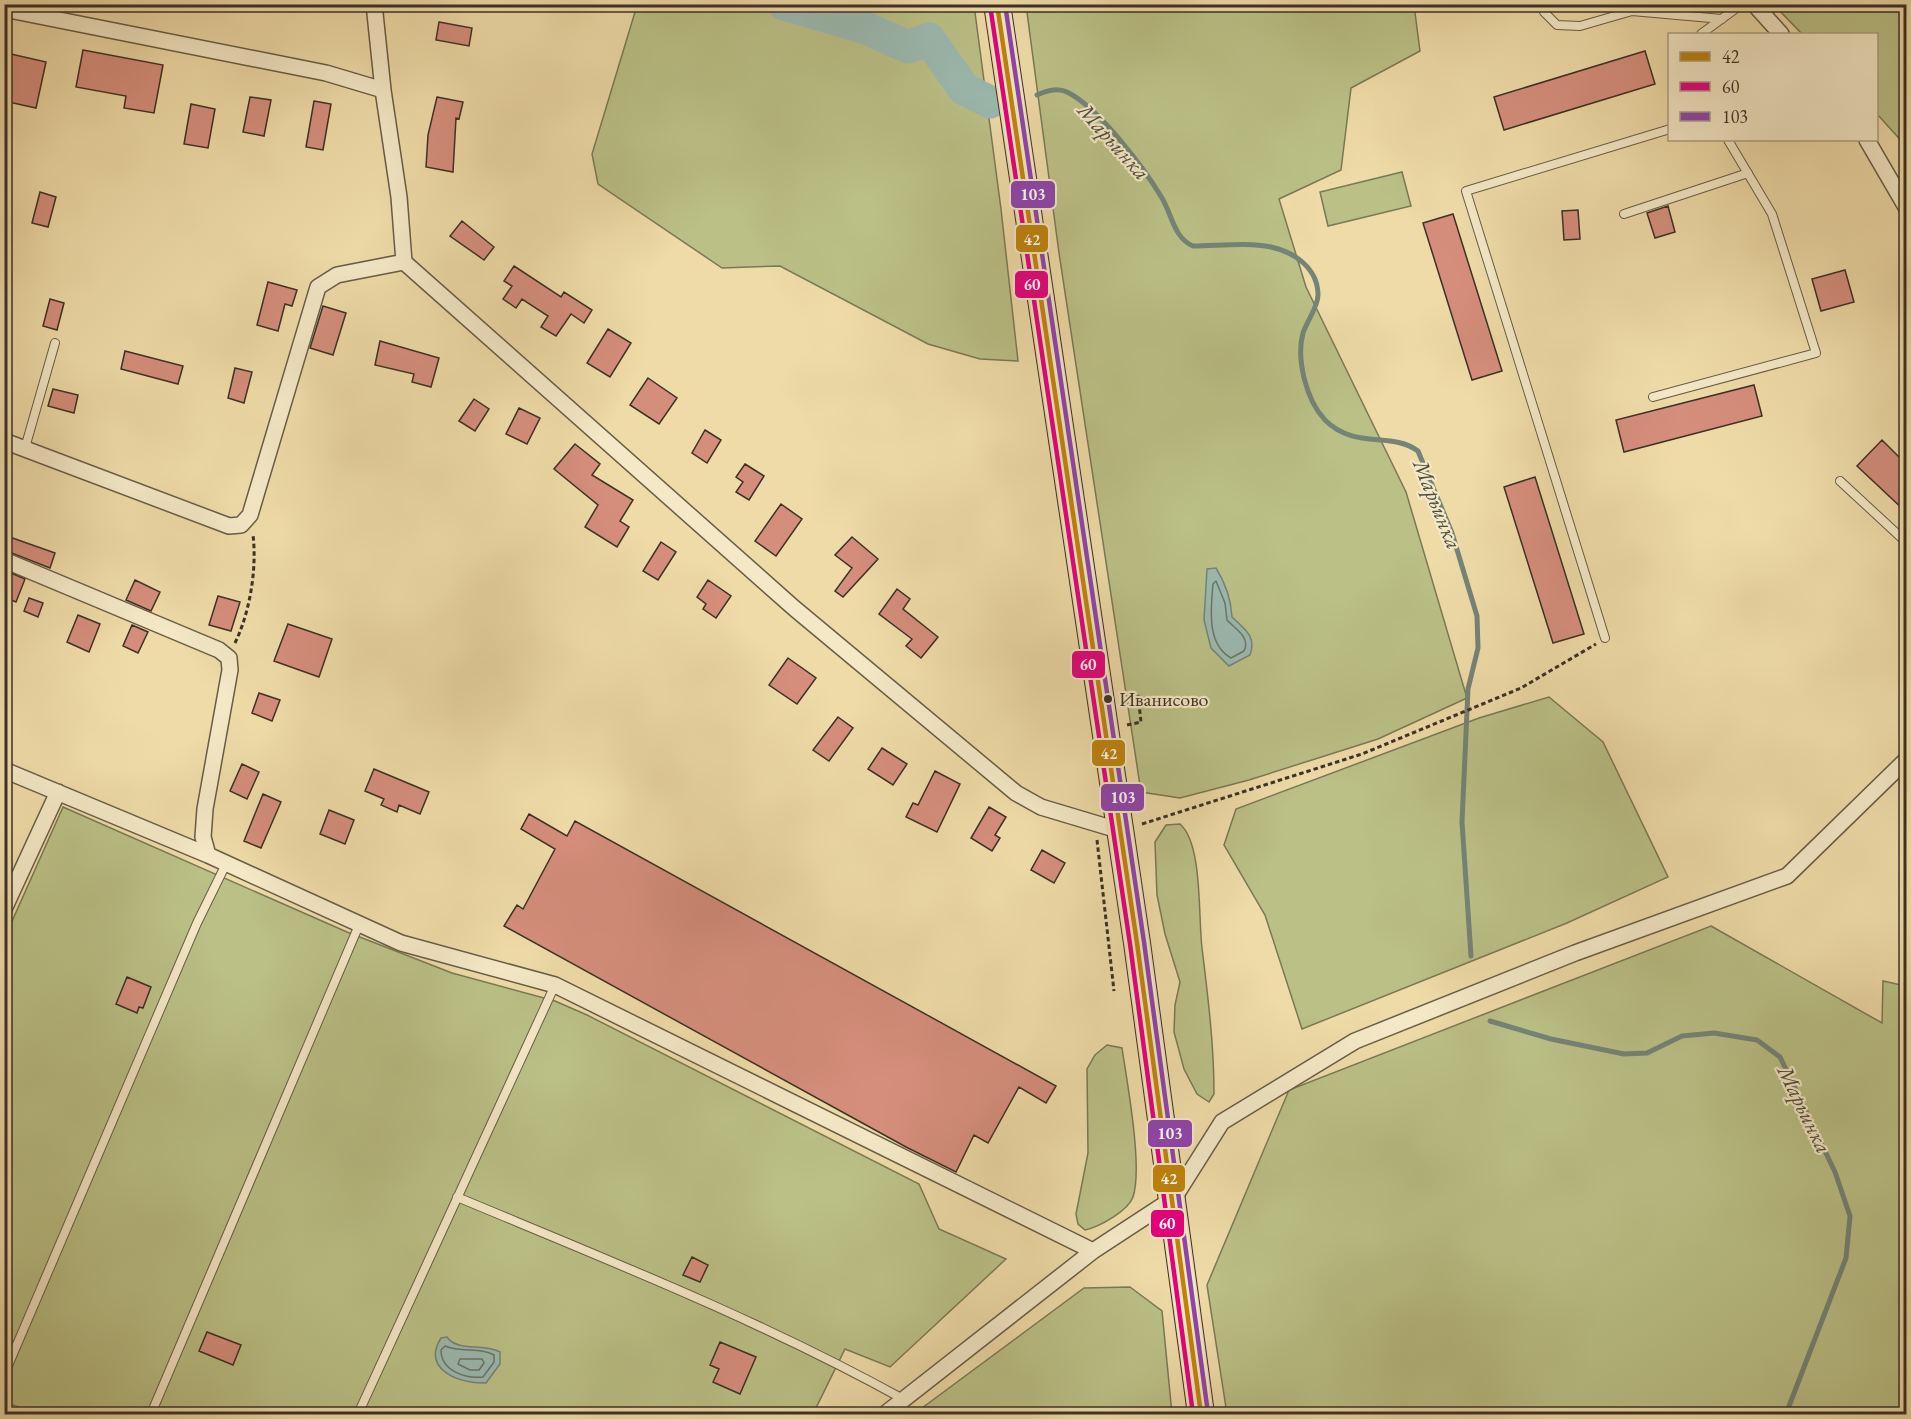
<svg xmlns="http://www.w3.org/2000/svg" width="1911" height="1419" font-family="'EB Garamond',serif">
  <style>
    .green { fill: #bac086; stroke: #7a7856; stroke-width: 1.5 }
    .water { fill: #9bb9af; stroke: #758378; stroke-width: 1.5 }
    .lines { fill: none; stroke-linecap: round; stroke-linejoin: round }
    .shore { stroke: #6b756a; stroke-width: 1.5 }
    .stream { stroke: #758378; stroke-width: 5 }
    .river { stroke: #9bb9af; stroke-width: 33 }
    .building { fill: #d58e7c; stroke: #3b3125; stroke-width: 1.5 }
    .service-casing { stroke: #685c46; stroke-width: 10 }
    .minor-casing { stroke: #685c46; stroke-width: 18 }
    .trunk-casing { stroke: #3b3125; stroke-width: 28 }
    .path { stroke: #3b3125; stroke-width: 3; stroke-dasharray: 4.5 3; stroke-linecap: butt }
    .service { stroke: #f4e8c6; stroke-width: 8 }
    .minor { stroke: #f4e8c6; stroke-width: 15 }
    .trunk { stroke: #eedba8; stroke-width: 26 }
    .bus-1-casing { stroke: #f4e8c6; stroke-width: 9 }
    .bus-2-casing { stroke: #f4e8c6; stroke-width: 9 }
    .bus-3-casing { stroke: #f4e8c6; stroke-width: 9 }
    .bus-1 { stroke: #bf830b; stroke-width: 4.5 }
    .bus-2 { stroke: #e5007d; stroke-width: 4.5 }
    .bus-3 { stroke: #8e44ad; stroke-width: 4.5 }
    .bus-dot { fill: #3b3125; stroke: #f4e8c6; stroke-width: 2 }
    .labels { text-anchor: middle; stroke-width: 4.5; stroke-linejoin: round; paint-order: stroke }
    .bus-label { font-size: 20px; fill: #3b3125; stroke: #f4e8c6; text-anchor: start }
    .water-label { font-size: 22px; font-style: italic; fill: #4e4c41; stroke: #f4e8c6 }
    .line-badge { stroke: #f4e8c6; stroke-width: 2 }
    .badge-label { font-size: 16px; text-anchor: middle; font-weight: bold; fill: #fff }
  </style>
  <rect width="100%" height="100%" fill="#eedba8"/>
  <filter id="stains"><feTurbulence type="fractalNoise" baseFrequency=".00333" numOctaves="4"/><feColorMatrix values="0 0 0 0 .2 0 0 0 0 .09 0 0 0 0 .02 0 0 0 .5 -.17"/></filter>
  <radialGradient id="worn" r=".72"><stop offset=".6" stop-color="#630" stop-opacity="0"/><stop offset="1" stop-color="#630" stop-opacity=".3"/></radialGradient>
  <path class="green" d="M640,5H974L1001,209L1018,361L980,359L928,344L780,266L722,268L598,184L592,154L635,12Z
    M1026,5H1414L1420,51L1351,88L1341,170L1279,199L1306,287L1406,492L1467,698L1378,739L1249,780L1180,798L1141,792L1059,253Z
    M1774,5H1906V146L1877,114L1876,34H1802Z
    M1402,172L1411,206L1328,226L1320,192Z
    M1549,697L1603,742L1668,877L1567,923L1302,1029L1265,915L1224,845L1236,809L1479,718Z
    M63,807L347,932L452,973L555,1001L587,1015L919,1184L939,1229L1006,1259L890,1367L845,1349L813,1414H37L5,1402V937Z
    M1180,824C1203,844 1198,917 1202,948C1208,997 1214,1045 1214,1094L1209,1102L1197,1094L1184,1069L1174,1032L1175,1005L1180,982L1165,934L1157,895L1155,842L1166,825Z
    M1711,926L1882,1023L1883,981L1906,986V1414H1227L1207,1285L1289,1090Z
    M1107,1045L1122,1048C1127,1082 1143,1167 1133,1197C1128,1211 1099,1227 1085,1230L1078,1224L1076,1214L1088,1153L1087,1069L1095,1055Z
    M1130,1287L1162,1311L1172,1414H914L1084,1288Z"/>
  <path class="water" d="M1216,568C1226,584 1231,599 1232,617C1244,629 1257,636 1250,655L1229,666L1211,648L1204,620L1207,569Z
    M447,1337C457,1352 484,1343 500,1352V1364L486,1383C460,1384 421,1370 441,1338Z"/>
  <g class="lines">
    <path class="shore" d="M1216,581L1225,603L1227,620C1235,629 1251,637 1244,651L1231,658C1206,644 1211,608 1213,584Z
      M445,1346C461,1353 481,1347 494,1355V1362L483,1377C466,1379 441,1371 441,1350Z
      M460,1359H482L484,1363L479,1370H470L458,1364Z"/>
    <path class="stream" d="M1037,95C1046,91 1057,87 1067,92C1098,107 1144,168 1162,198C1172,215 1174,238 1193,246C1218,246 1247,242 1271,247C1294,252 1318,268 1318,295C1318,307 1307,321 1303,333C1296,359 1306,400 1325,420C1355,450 1391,431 1418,451L1452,533L1477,616L1478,648L1468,689L1462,822L1471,956
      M1490,1021L1551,1039L1624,1054L1647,1053L1682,1036L1714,1033L1757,1040L1780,1057L1835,1172L1850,1216L1846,1258L1786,1414"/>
    <path class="river" d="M784,4L866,28L908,47L929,39L964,89L990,102"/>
  </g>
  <path class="building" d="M439,22L472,28L469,46L436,40Z
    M83,50L163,65L154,113L124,108L126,96L76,87Z
    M1645,51L1655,84L1504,130L1494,97Z
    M11,54L46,62L36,108L4,101V85Z
    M250,97L271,100L264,136L243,132Z
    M437,97L463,102L459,119L456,118L453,172L426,167L428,135Z
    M314,101L331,104L323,150L306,147Z
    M191,104L215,109L208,148L184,144Z
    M40,192L56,197L48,227L32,223Z
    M1668,206L1675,232L1655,238L1647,213Z
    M1578,210L1580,239L1564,240L1562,211Z
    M1453,214L1502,371L1472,380L1423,223Z
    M462,221L494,247L484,260L450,236Z
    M514,266L561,297L564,292L592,310L584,323L571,314L556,336L541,327L548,316L522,299L516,308L503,299L512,286L504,281Z
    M1845,270L1854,302L1821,311L1812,279Z
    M268,282L297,290L292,306L285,304L278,331L257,325Z
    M50,299L64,303L57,330L43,326Z
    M323,306L346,313L333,355L310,348Z
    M608,329L631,343L610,377L587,363Z
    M380,341L439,358L431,387L412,382L414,374L375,365Z
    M125,351L183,366L178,384L121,369Z
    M235,368L252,372L244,403L228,398Z
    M648,378L677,398L659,424L630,405Z
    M1754,385L1762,416L1624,452L1616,420Z
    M53,389L78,395L74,413L48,406Z
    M474,399L489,409L475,431L459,421Z
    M519,408L540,418L527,444L506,434Z
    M705,430L721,440L707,463L692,453Z
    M1882,440L1906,464V512L1857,466Z
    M575,444L600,464L592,475L633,500L620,521L629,527L617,547L585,527L598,505L554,469Z
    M745,464L764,476L749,500L736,492L743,482L736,477Z
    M1535,477L1584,634L1553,643L1504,487Z
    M781,504L802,519L776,556L755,541Z
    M4,535L55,553L50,568L4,550Z
    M852,537L878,559L843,597L835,591L852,568L835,555Z
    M661,542L676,552L658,580L643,571Z
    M11,573L25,579L16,602L4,597V588Z
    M135,580L160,592L151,611L126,600Z
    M708,580L731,596L716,618L703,609L706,604L697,597Z
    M897,589L910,599L903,609L938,637L921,658L906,646L912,639L879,614Z
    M218,596L240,602L231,631L209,625Z
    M29,598L43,603L38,617L24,611Z
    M78,615L100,624L89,652L67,642Z
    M288,624L332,639L319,677L274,661Z
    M132,625L148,632L138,653L123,646Z
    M788,658L816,678L797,704L769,685Z
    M259,693L280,700L272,721L252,713Z
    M838,717L853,728L829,761L813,750Z
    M882,748L907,764L893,785L868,769Z
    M242,764L259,772L247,799L230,791Z
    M374,769L429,792L420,814L399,805L397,812L381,805L384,799L365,791Z
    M935,771L960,784L937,832L906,817L913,803L918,805Z
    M263,794L281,802L261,848L244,841Z
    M989,807L1006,817L995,835L1000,838L992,851L971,838Z
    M329,810L354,820L345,844L320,834Z
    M529,814L567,836L575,821L1056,1086L1046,1103L1019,1087L988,1143L974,1135L956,1172L906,1147L504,926L517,905L523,909L555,849L521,829Z
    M1042,850L1065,863L1054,883L1031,870Z
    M127,977L151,987L143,1008L139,1007L137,1013L116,1004Z
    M692,1257L708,1265L700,1282L683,1275Z
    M207,1332L241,1345L233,1365L199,1351Z
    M720,1342L756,1357L740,1394L713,1382L719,1369L710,1365Z"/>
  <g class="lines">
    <defs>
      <path id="service" d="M1543,4L1544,12L1557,25L1580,26L1632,11L1722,19
        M1701,34L1742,4
        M1624,214L1748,173
        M1653,397L1816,353L1772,214L1728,140
        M25,448L55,343
        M1840,481L1906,542
        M1605,638L1466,191L1670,129
        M457,1197C608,1260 760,1320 903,1399
        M4,1375L197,923L226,864
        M151,1414L359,925
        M358,1414L555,985"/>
      <path id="minor" d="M1754,4L1781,34
        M4,9L326,73L383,90L374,4
        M383,90L399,197L404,262L794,608L1016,793L1041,807L1121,831
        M1867,140L1906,207
        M4,441L229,526L241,525L250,515L318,287L337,275L404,262
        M4,560L219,650L229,658L230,670L205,809L203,837L208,855
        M4,770L208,855L401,943L555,985L1093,1251
        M4,909L58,792
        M885,1414L1093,1251L1174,1198L1222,1122L1355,1041L1575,953L1787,876L1906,760"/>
      <path id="trunk" d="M997,4L1137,943L1201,1414"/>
    </defs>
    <use href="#service" class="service-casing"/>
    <use href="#minor" class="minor-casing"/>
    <use href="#trunk" class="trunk-casing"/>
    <path class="path" d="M235,643C250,612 257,569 253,535
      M1127,725L1141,722L1138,695
      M1142,824L1362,754L1521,688L1596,644
      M1097,840L1114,991"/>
    <use href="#service" class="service"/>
    <use href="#minor" class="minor"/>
    <use href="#trunk" class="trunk"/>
    <defs>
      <path id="bus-1" d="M997,4L1137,943L1201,1414"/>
      <path id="bus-2" d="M990,5L1130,944L1193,1414"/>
      <path id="bus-3" d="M1005,4L1144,942L1208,1413"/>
    </defs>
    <use href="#bus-1" class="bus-1-casing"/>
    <use href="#bus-2" class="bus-2-casing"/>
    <use href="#bus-3" class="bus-3-casing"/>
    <use href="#bus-1" class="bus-1"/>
    <use href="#bus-2" class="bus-2"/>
    <use href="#bus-3" class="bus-3"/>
  </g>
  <circle class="bus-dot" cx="1108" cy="699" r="5"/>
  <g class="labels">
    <g class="bus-label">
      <text x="1119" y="706">Иванисово</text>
    </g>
    <g class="water-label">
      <text transform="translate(1114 141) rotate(48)" y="8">Марьинка</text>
      <text transform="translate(1438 504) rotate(68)" y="8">Марьинка</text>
      <text transform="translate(1805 1109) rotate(64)" y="8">Марьинка</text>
    </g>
  </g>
  <g class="line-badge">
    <rect x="1010" y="180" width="46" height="29" rx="6" fill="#8e44ad"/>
    <rect x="1015" y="224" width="34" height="29" rx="6" fill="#bf830b"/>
    <rect x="1014" y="270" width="35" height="29" rx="6" fill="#e5007d"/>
    <rect x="1071" y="650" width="35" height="29" rx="6" fill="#e5007d"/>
    <rect x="1091" y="739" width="35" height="28" rx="6" fill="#bf830b"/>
    <rect x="1100" y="783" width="45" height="29" rx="6" fill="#8e44ad"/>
    <rect x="1147" y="1119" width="46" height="29" rx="6" fill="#8e44ad"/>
    <rect x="1152" y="1164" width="34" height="29" rx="6" fill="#bf830b"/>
    <rect x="1150" y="1209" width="35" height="29" rx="6" fill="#e5007d"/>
  </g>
  <g class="badge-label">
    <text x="1033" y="200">103</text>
    <text x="1032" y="245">42</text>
    <text x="1032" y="290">60</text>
    <text x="1088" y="670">60</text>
    <text x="1109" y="759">42</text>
    <text x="1123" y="803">103</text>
    <text x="1170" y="1139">103</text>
    <text x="1169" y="1184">42</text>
    <text x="1167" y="1229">60</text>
  </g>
  <rect width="1911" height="1419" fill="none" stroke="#eedba8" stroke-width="24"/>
  <rect x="6" y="6" width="1899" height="1407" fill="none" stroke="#3b3125" stroke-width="3"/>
  <rect x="12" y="12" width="1887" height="1395" fill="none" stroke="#3b3125" stroke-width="1.5"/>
  <rect x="1668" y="33" width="210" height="108" fill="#f4e8c6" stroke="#aa9f86" stroke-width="1.5"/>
  <rect x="1680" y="52" width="30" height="9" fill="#bf830b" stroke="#aa9f86" stroke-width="1.5"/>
  <text x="1722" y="63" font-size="18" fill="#3b3125">42</text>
  <rect x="1680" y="82" width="30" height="9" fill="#e5007d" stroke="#aa9f86" stroke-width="1.5"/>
  <text x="1722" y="93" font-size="18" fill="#3b3125">60</text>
  <rect x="1680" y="112" width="30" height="9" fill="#8e44ad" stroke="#aa9f86" stroke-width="1.5"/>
  <text x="1722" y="123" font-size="18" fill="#3b3125">103</text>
  <rect width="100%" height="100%" filter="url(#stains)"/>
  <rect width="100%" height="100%" fill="url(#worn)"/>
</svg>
